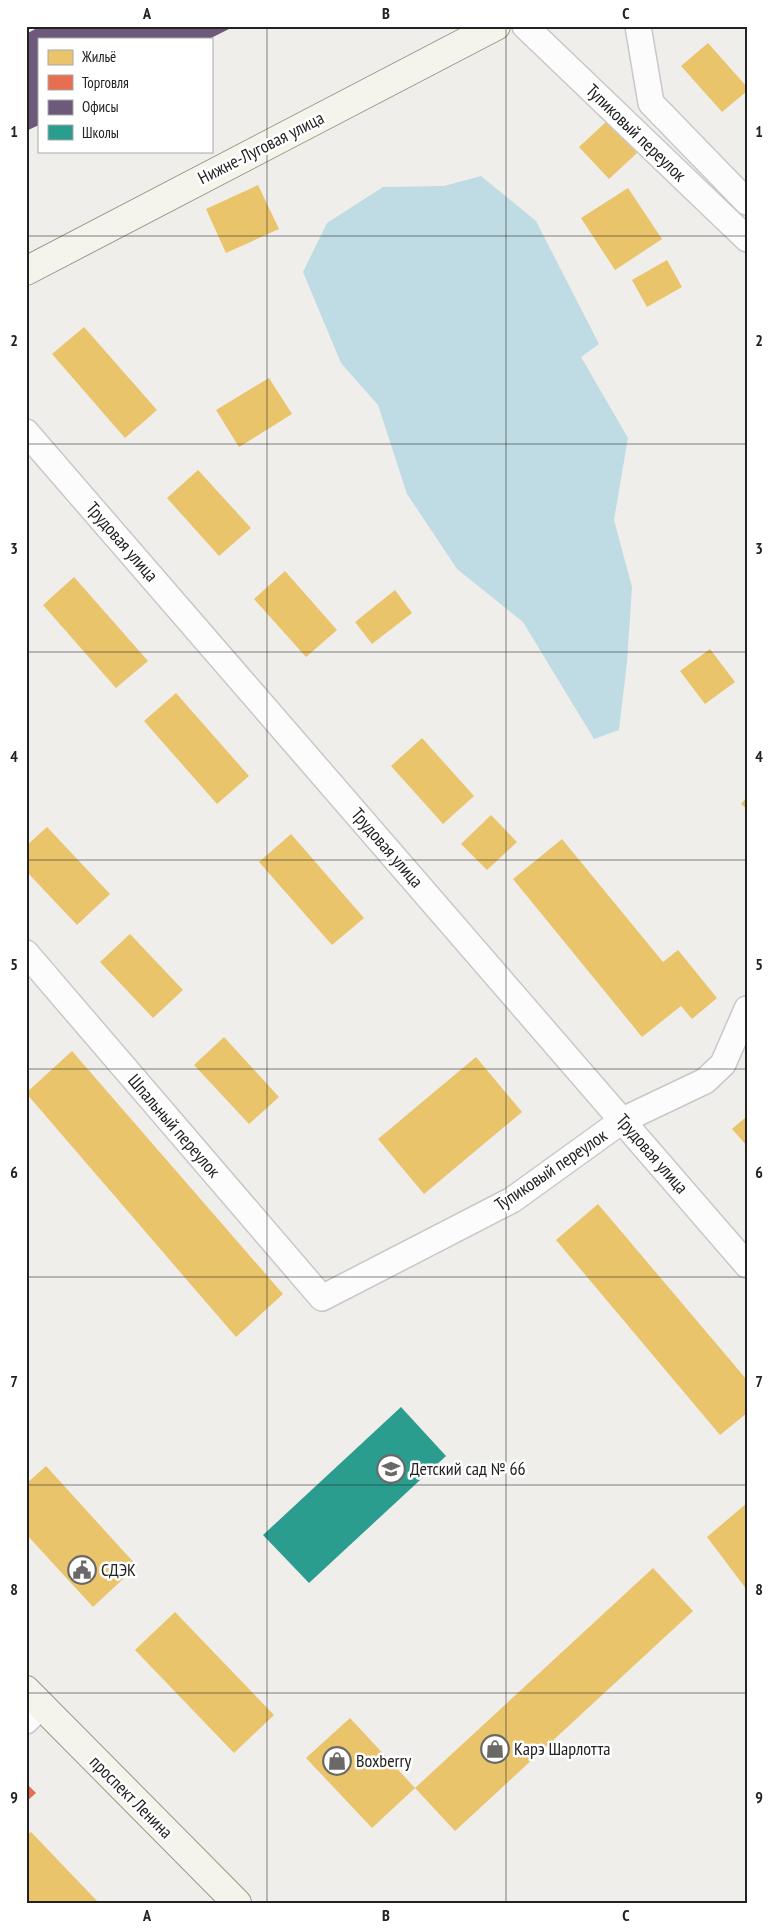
<svg xmlns="http://www.w3.org/2000/svg" width="773" height="1929" font-family="'PT Sans Narrow',sans-serif">
  <style>
    .water { fill: #bfdbe3 }
    .homes { fill: #e9c46a }
    .shops { fill: #e76f51 }
    .offices { fill: #6d597a }
    .schools { fill: #2a9d8f }
    .lines { fill: none; stroke-linecap: round; stroke-linejoin: round }
    .street-casing { stroke: #c9c8c7; stroke-width: 28 }
    .secondary-casing { stroke: #999a82; stroke-width: 30 }
    .street { stroke: #fdfcfc; stroke-width: 25 }
    .secondary { stroke: #f4f4ed; stroke-width: 28 }
    .grid { fill: none; stroke: #222; stroke-width: 1; stroke-opacity: 0.55 }
    .labels { text-anchor: middle; stroke-width: 5; stroke-linejoin: round; paint-order: stroke }
    .street-label { font-size: 18px; fill: #222; stroke: #fff }
    .poi-label { font-size: 18px; fill: #222; stroke: #fff; text-anchor: start }
    .neatline { fill: none; stroke: #222; stroke-width: 2 }
    .grid-label { font-size: 16px; text-anchor: middle; font-weight: bold; fill: #222 }
  </style>
  <rect width="100%" height="100%" fill="#f0eeeb"/>
  <path class="water" d="M481,176L536,221L599,344L581,357L628,438L614,520L632,587L627,662L619,730L594,739L523,622L457,569L407,494L378,405L341,363L303,272L327,223L383,187L444,186Z"/>
  <path class="homes" d="M708,43L747,87V91L722,112L681,66Z
    M607,121L637,153L609,179L579,147Z
    M258,185L279,229L226,253L206,209Z
    M628,188L662,239L615,270L581,218Z
    M667,260L682,287L647,307L632,280Z
    M84,327L157,410L125,438L52,354Z
    M269,378L292,414L239,447L216,410Z
    M198,470L251,528L219,556L167,498Z
    M285,571L337,630L306,657L254,599Z
    M74,577L148,661L116,688L43,605Z
    M395,590L412,613L372,644L355,622Z
    M710,649L735,682L705,704L680,671Z
    M176,693L249,776L217,804L144,721Z
    M422,738L474,796L443,824L391,766Z
    M747,797V809L741,804Z
    M491,815L517,842L487,870L461,844Z
    M47,827L110,894L77,925L26,871V846Z
    M291,834L364,918L332,945L259,862Z
    M562,839L663,962L678,950L717,998L692,1019L681,1006L642,1037L513,879Z
    M130,934L183,990L153,1018L100,962Z
    M224,1037L279,1097L249,1124L194,1065Z
    M72,1051L283,1294L236,1337L26,1093Z
    M476,1057L522,1112L424,1194L378,1139Z
    M747,1116V1146L732,1129Z
    M598,1204L747,1380V1413L720,1435L556,1240Z
    M46,1466L137,1566L93,1607L26,1534V1484Z
    M747,1503V1590L707,1537Z
    M653,1568L693,1611L455,1831L415,1788Z
    M175,1612L274,1715L234,1753L135,1650Z
    M350,1718L415,1788L372,1828L306,1758Z
    M31,1832L99,1903H26V1836Z"/>
  <path class="shops" d="M26,1783L36,1793L26,1802Z"/>
  <path class="offices" d="M41,26H235L209,39H39V125L26,131V34Z"/>
  <path class="schools" d="M401,1407L446,1456L309,1583L263,1535Z"/>
  <g class="lines">
    <defs>
      <path id="street" d="M525,26L747,239
        M638,26L651,103L747,202
        M26,432L747,1265
        M26,953L322,1298L512,1200L623,1120L705,1081L723,1064L747,1009
        M26,1721L41,1706"/>
      <path id="secondary" d="M26,271L496,26
        M26,1690L237,1903"/>
    </defs>
    <use href="#street" class="street-casing"/>
    <use href="#secondary" class="secondary-casing"/>
    <use href="#street" class="street"/>
    <use href="#secondary" class="secondary"/>
  </g>
  <path class="grid" d="M267,26V1903M506,26V1903M26,236H747M26,444H747M26,652H747M26,860H747M26,1069H747M26,1277H747M26,1485H747M26,1693H747"/>
  <defs>
    <symbol id="school-ring" viewBox="-11 -11 22 22"><circle r="9.5" fill="#fff" stroke="#6a6968" stroke-width="1.5"/><path d="M0-5L7-2L0 1L-7-2ZM-4 1L0 2.5L4 1V4Q0 6-4 4Z" fill="#6a6968"/></symbol>
    <symbol id="civic-ring" viewBox="-11 -11 22 22"><circle r="9.5" fill="#fff" stroke="#6a6968" stroke-width="1.5"/><path d="M-.6-6.5H3V-4.5H.6V-3L4-1V1h2V6H-6V1h2V-1L-.6-3ZM-1.2 2.5V6h2.4V2.5Z" fill="#6a6968"/></symbol>
    <symbol id="shop-ring" viewBox="-11 -11 22 22"><circle r="9.5" fill="#fff" stroke="#6a6968" stroke-width="1.5"/><path d="M-5-2.5h2.3a2.7 3.5 0 0 1 5.4 0H5L5.5 6h-11ZM-1.5-2.5h3a1.5 2.3 0 0 0-3 0Z" fill="#6a6968"/></symbol>
  </defs>
  <g fill-rule="evenodd">
    <use href="#school-ring" x="375" y="1453" width="32" height="32"/>
    <use href="#civic-ring" x="66" y="1554" width="32" height="32"/>
    <use href="#shop-ring" x="479" y="1733" width="32" height="32"/>
    <use href="#shop-ring" x="321" y="1745" width="32" height="32"/>
  </g>
  <g class="labels">
    <g class="street-label">
      <text transform="translate(636 133) rotate(44)" y="6">Тупиковый переулок</text>
      <text transform="translate(261 148) rotate(-27)" y="6">Нижне-Луговая улица</text>
      <text transform="translate(122 542) rotate(49)" y="6">Трудовая улица</text>
      <text transform="translate(387 848) rotate(49)" y="6">Трудовая улица</text>
      <text transform="translate(174 1126) rotate(49)" y="6">Шпальный переулок</text>
      <text transform="translate(652 1154) rotate(49)" y="6">Трудовая улица</text>
      <text transform="translate(551 1170) rotate(-34)" y="6">Тупиковый переулок</text>
      <text transform="translate(131 1797) rotate(45)" y="6">проспект Ленина</text>
    </g>
    <g class="poi-label">
      <text x="410" y="1475">Детский сад № 66</text>
      <text x="101" y="1576">СДЭК</text>
      <text x="514" y="1755">Карэ Шарлотта</text>
      <text x="356" y="1767">Boxberry</text>
    </g>
  </g>
  <rect width="773" height="1929" fill="none" stroke="#ffffff" stroke-width="55"/>
  <rect x="38" y="38" width="175" height="115" fill="#ffffff" stroke="#a7a7a7"/>
  <rect x="48" y="50" width="25" height="15" fill="#e9c46a" stroke="#a7a7a7"/>
  <text x="82" y="62" font-size="15" fill="#222222">Жильё</text>
  <rect x="48" y="75" width="25" height="15" fill="#e76f51" stroke="#a7a7a7"/>
  <text x="82" y="88" font-size="15" fill="#222222">Торговля</text>
  <rect x="48" y="100" width="25" height="15" fill="#6d597a" stroke="#a7a7a7"/>
  <text x="82" y="112" font-size="15" fill="#222222">Офисы</text>
  <rect x="48" y="125" width="25" height="15" fill="#2a9d8f" stroke="#a7a7a7"/>
  <text x="82" y="138" font-size="15" fill="#222222">Школы</text>
  <rect x="28" y="28" width="718" height="1874" class="neatline"/>
  <g class="grid-label">
    <text x="147" y="19">A</text>
    <text x="386" y="19">B</text>
    <text x="626" y="19">C</text>
    <text x="14" y="137">1</text>
    <text x="759" y="137">1</text>
    <text x="14" y="346">2</text>
    <text x="759" y="346">2</text>
    <text x="14" y="554">3</text>
    <text x="759" y="554">3</text>
    <text x="14" y="762">4</text>
    <text x="759" y="762">4</text>
    <text x="14" y="970">5</text>
    <text x="759" y="970">5</text>
    <text x="14" y="1178">6</text>
    <text x="759" y="1178">6</text>
    <text x="14" y="1387">7</text>
    <text x="759" y="1387">7</text>
    <text x="14" y="1595">8</text>
    <text x="759" y="1595">8</text>
    <text x="14" y="1803">9</text>
    <text x="759" y="1803">9</text>
    <text x="147" y="1921">A</text>
    <text x="386" y="1921">B</text>
    <text x="626" y="1921">C</text>
  </g>
</svg>
